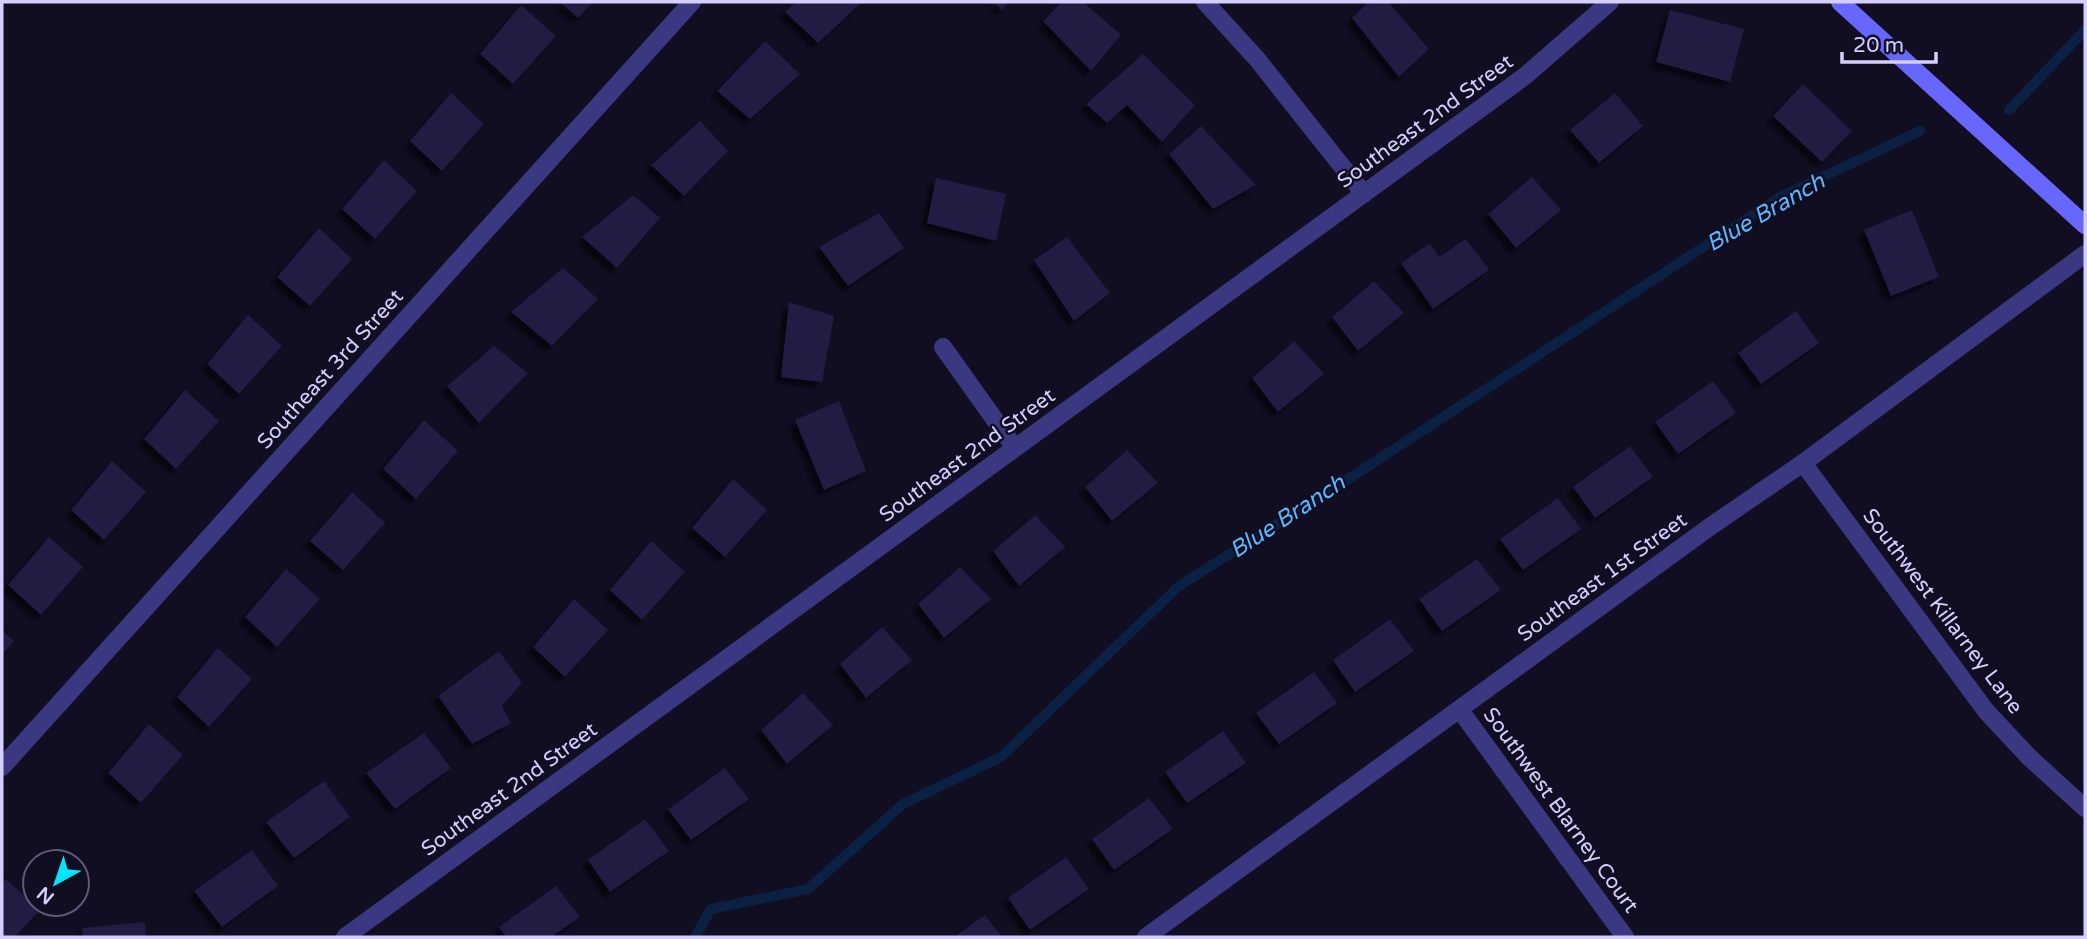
<svg xmlns="http://www.w3.org/2000/svg" width="2087" height="939" font-family="'Varela Round',sans-serif">
  <style>
    .lines { fill: none; stroke-linecap: round; stroke-linejoin: round }
    .stream { stroke: #0b2144; stroke-width: 10 }
    .building { fill: #211a43; filter: url(#shadow) }
    .street { stroke: #3a3881; stroke-width: 18 }
    .secondary { stroke: #6766ff; stroke-width: 18 }
    .labels { text-anchor: middle; stroke-width: 5; stroke-linejoin: round; paint-order: stroke }
    .street-label { font-size: 21px; fill: #d4cfff; stroke: #110e22 }
    .water-label { font-size: 23px; font-style: italic; fill: #5db6ff; stroke: #110e22 }
  </style>
  <defs>
    <filter id="shadow"><feDropShadow dx="-6" dy="6" stdDeviation="2" flood-color="#0009"/></filter>
  </defs>
  <rect width="100%" height="100%" fill="#110e22"/>
  <g class="lines">
    <path class="stream" d="M2009,110L2085,30
      M695,937L711,909L808,889L903,804L1001,757L1179,586L1353,476L1780,197L1920,131"/>
  </g>
  <path class="building" d="M560,2H593L578,18Z
    M796,2H862L818,43L785,12Z
    M993,2H1008L1002,10Z
    M1062,2H1083L1121,35L1091,71L1043,21Z
    M1368,2H1388L1429,49L1399,77L1352,18Z
    M521,5L556,36L513,84L480,54Z
    M1670,10L1744,29L1730,82L1656,62Z
    M765,41L800,74L750,119L717,91Z
    M1143,54L1195,105L1162,142L1127,105L1107,123L1086,104Z
    M1803,84L1852,131L1822,162L1773,116Z
    M451,93L484,124L442,171L410,141Z
    M1615,93L1643,126L1599,163L1570,130Z
    M700,121L728,151L684,196L651,165Z
    M1201,126L1256,185L1213,209L1169,154Z
    M384,160L417,191L375,239L342,209Z
    M1532,177L1561,210L1516,248L1488,214Z
    M936,178L1006,194L996,241L927,223Z
    M633,195L660,218L617,268L582,237Z
    M1912,210L1939,277L1891,296L1864,230Z
    M879,213L904,248L848,286L819,247Z
    M319,228L352,259L310,306L277,277Z
    M1067,237L1110,293L1074,321L1034,260Z
    M1466,239L1489,270L1433,309L1401,263L1430,243L1439,257Z
    M563,268L598,299L552,346L511,312Z
    M1374,281L1404,313L1358,351L1332,317Z
    M789,302L834,316L822,382L781,377Z
    M1796,311L1819,343L1761,384L1738,353Z
    M248,315L282,346L239,394L207,364Z
    M1294,341L1324,374L1278,412L1252,378Z
    M494,346L528,373L479,423L447,386Z
    M1713,381L1736,413L1678,454L1655,422Z
    M185,390L219,421L176,469L144,439Z
    M839,401L866,471L824,490L795,420Z
    M424,420L458,451L416,499L383,469Z
    M1630,446L1653,477L1595,518L1573,487Z
    M1127,450L1158,483L1112,521L1085,487Z
    M112,461L146,492L104,540L71,510Z
    M733,479L767,510L725,557L692,528Z
    M352,492L385,523L343,570L310,541Z
    M1558,498L1581,529L1523,570L1500,539Z
    M1035,515L1065,547L1019,586L993,551Z
    M49,537L83,567L41,615L8,585Z
    M651,541L685,572L642,620L610,590Z
    M1477,559L1501,590L1442,631L1419,599Z
    M960,567L991,599L944,638L918,604Z
    M286,569L320,599L277,647L245,617Z
    M574,599L608,630L565,677L533,647Z
    M1390,619L1414,651L1355,692L1333,660Z
    M882,627L912,660L866,698L840,664Z
    M2,630L14,641L2,655Z
    M218,648L252,679L209,727L177,697Z
    M499,651L522,683L502,706L511,723L472,744L438,696Z
    M1314,672L1337,703L1279,744L1256,713Z
    M803,693L833,725L787,764L761,730Z
    M149,724L183,755L141,803L108,773Z
    M1223,731L1246,763L1187,803L1165,772Z
    M424,733L451,768L395,809L366,773Z
    M725,768L749,799L691,840L668,809Z
    M324,781L350,817L294,858L266,822Z
    M1149,798L1173,829L1114,870L1092,839Z
    M645,819L669,851L610,892L588,860Z
    M252,850L278,886L222,927L194,891Z
    M1066,857L1089,889L1030,930L1008,898Z
    M6,879L40,910L15,937H2V884Z
    M556,886L580,917L551,937H506L499,927Z
    M985,915L1002,937H954Z
    M145,922L146,937H83L82,928Z"/>
  <g class="lines">
    <path class="street" d="M1205,2L1257,59L1364,194
      M943,347L1015,448
      M1803,463L1986,711L2029,757L2085,808
      M1460,710L1625,937
      M2,767L692,2
      M345,937L1525,76L1610,2
      M1146,937L1711,526L1803,463L2085,254"/>
    <path class="secondary" d="M1840,2L2085,225"/>
  </g>
  <g class="labels">
    <g class="street-label">
      <text transform="translate(1425 121) rotate(-36)" y="7">Southeast 2nd Street</text>
      <text transform="translate(330 369) rotate(-48)" y="7">Southeast 3rd Street</text>
      <text transform="translate(967 455) rotate(-36)" y="7">Southeast 2nd Street</text>
      <text transform="translate(1602 577) rotate(-36)" y="7">Southeast 1st Street</text>
      <text transform="translate(1943 611) rotate(53)" y="7">Southwest Killarney Lane</text>
      <text transform="translate(509 789) rotate(-36)" y="7">Southeast 2nd Street</text>
      <text transform="translate(1561 810) rotate(54)" y="7">Southwest Blarney Court</text>
    </g>
    <g class="water-label">
      <text transform="translate(1765 212) rotate(-30)" y="8">Blue Branch</text>
      <text transform="translate(1287 516) rotate(-33)" y="8">Blue Branch</text>
    </g>
  </g>
  <rect width="2087" height="939" fill="none" stroke="#d4cfff" stroke-width="7"/>
  <g transform="translate(56 883) rotate(220)"><circle r="33" fill="#110e22" stroke="#5f5b7a" stroke-width="2"/>
  <path d="M0-5L12 26L0 18L-12 26Z" fill="#00e5fa"/>
  <text y="-10" font-size="19" font-weight="bold" text-anchor="middle" fill="#d4cfff">N</text>
  </g>
  <path d="M1842 52v10h94v-10" fill="none" stroke="#d4cfff" stroke-width="3.5"/>
  <text x="1853" y="52" font-size="21" fill="#d4cfff" stroke="#110e22" stroke-width="5" paint-order="stroke">20 m</text>
</svg>
